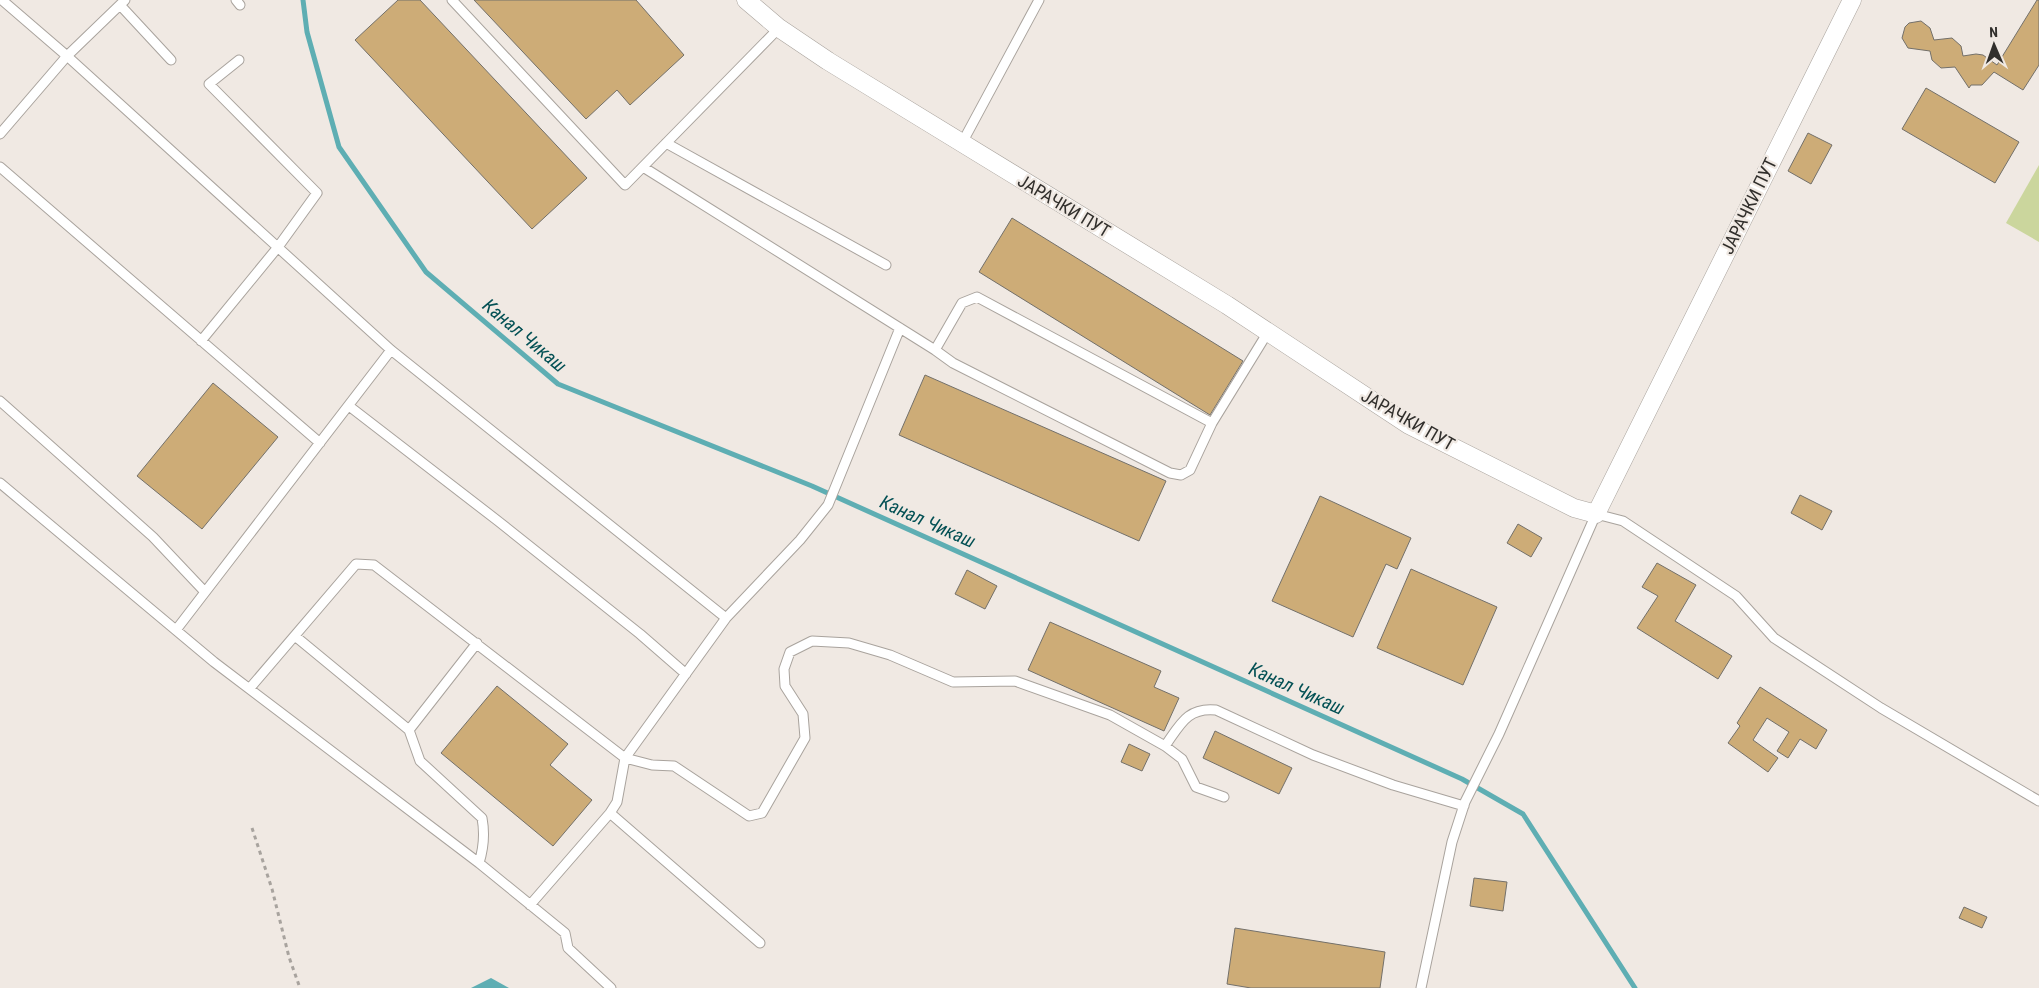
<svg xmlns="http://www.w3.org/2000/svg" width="2039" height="988" font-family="'Roboto Condensed',sans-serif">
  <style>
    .green { fill: #cbd69d }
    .water { fill: #5eaeb3 }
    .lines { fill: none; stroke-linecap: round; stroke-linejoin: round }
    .stream { stroke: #5eaeb3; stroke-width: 5 }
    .building { fill: #cdac77; stroke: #73706a }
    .lane-casing { stroke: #a9a39d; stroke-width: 11 }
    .street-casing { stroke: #a9a39d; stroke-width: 19 }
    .path { stroke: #a8a39e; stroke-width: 3; stroke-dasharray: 4 4; stroke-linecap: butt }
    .lane { stroke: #fff; stroke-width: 9 }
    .street { stroke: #fff; stroke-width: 18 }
    .labels { text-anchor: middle; stroke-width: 4.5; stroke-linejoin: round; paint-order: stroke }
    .street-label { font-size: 18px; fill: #312f2c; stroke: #f0e9e3 }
    .water-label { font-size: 19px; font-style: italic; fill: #035054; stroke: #f0e9e3 }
  </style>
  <rect width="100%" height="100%" fill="#f0e9e3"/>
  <path class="green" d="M2039,165V242L2006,223Z"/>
  <path class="water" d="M491,978L509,988H471Z"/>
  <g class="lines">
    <path class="stream" d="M303,0L307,32L339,147L426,272L558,384L812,486L1462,779L1523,814L1635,988"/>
  </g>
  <path class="building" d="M398,0H420L587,178L532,229L355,40Z
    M474,0H636L684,55L630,105L617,90L586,119Z
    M2037,0H2039V65L2023,90L1994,72L1982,85H1971L1969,88L1955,67L1941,68L1932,60L1930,51L1908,48L1902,38L1905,27L1909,23L1921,21L1930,28L1934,40L1952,38L1961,46L1963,56L1976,54L1983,55L1997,65Z
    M1926,88L2019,142L1995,183L1902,129Z
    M1808,133L1832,145L1811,184L1788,171Z
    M1012,218L1243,361L1210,415L979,272Z
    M925,375L1166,481L1139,541L899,435Z
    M213,383L278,437L202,529L137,476Z
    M1800,495L1832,511L1822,530L1791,513Z
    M1320,496L1411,538L1397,569L1386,564L1353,637L1272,601Z
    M1518,524L1542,538L1531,557L1507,543Z
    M1657,563L1696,585L1675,621L1732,656L1718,679L1637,628L1658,596L1642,587Z
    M1411,569L1497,607L1463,685L1377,648Z
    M967,570L997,586L985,609L955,594Z
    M1050,622L1161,671L1154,687L1179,698L1164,731L1028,670Z
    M497,686L568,744L550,765L592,800L553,846L441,753Z
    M1760,687L1827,730L1816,749L1800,739L1788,758L1777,751L1789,732L1767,718L1753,740L1778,758L1768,772L1728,743L1740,726L1737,723Z
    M1215,731L1292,768L1279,794L1203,758Z
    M1129,744L1150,754L1142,771L1121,762Z
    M1474,878L1507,882L1503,911L1470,906Z
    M1964,907L1987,917L1982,928L1959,918Z
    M1235,928L1385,952L1380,988H1251L1227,984Z"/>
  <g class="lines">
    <defs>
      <path id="lane" d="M2,0L67,56L391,350L726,618
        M236,0L240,5
        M452,0L625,185L779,28
        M120,5L171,60
        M0,134L67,56L125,0
        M666,143L886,265
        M962,143L1039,0
        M0,167L320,443
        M643,167L935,350L962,303L977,297L1212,423L1268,332
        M201,341L278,247L317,193L209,84L239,60
        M935,350L953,363L1170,473L1181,475L1190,470L1212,423
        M0,401L153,537L205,592
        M349,406L498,521L640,634L686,674
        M0,483L214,662L479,863L565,933L568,948L611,988
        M176,630L391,350
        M295,636L409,730L420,761L482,818C485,834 484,847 479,863
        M250,688L356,564L374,565L625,758L652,765L674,766L749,816L762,813L805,738L803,714L785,686L784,669L790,652L812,641L849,643L890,655L953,682L1015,681L1110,715L1165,746L1182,759L1196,787L1224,797
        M409,730L477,643
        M1165,746C1180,725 1187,707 1216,710L1313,755L1393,785L1464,806
        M610,813L760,943
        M530,905L610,813L617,802L625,758L726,618L800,540L828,505L900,328
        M1421,988L1452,842L1465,802L1499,734L1596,514L1623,521L1736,596L1774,638L1881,708L2039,801"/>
      <path id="street" d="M746,0L779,28L828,61L1227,305L1409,425L1574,508L1596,514L1852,0"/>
    </defs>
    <use href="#lane" class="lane-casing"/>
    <use href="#street" class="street-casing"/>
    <path class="path" d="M252,828L272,889L289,957L300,988"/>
    <use href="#lane" class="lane"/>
    <use href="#street" class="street"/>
  </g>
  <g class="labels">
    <g class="street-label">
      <text transform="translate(1064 206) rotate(31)" y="6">ЈАРАЧКИ ПУТ</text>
      <text transform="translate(1749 206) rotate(-64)" y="6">ЈАРАЧКИ ПУТ</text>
      <text transform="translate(1408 420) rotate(30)" y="6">ЈАРАЧКИ ПУТ</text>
    </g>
    <g class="water-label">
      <text transform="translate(525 335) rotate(40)" y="7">Канал Чикаш</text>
      <text transform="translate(928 521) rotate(24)" y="7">Канал Чикаш</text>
      <text transform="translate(1297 688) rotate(24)" y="7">Канал Чикаш</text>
    </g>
  </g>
  <g transform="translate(1994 45) rotate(358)" stroke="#f0e9e3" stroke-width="4" paint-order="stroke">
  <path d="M0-4L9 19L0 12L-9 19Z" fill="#312f2c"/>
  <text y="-8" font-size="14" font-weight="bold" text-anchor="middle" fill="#312f2c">N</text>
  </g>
</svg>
